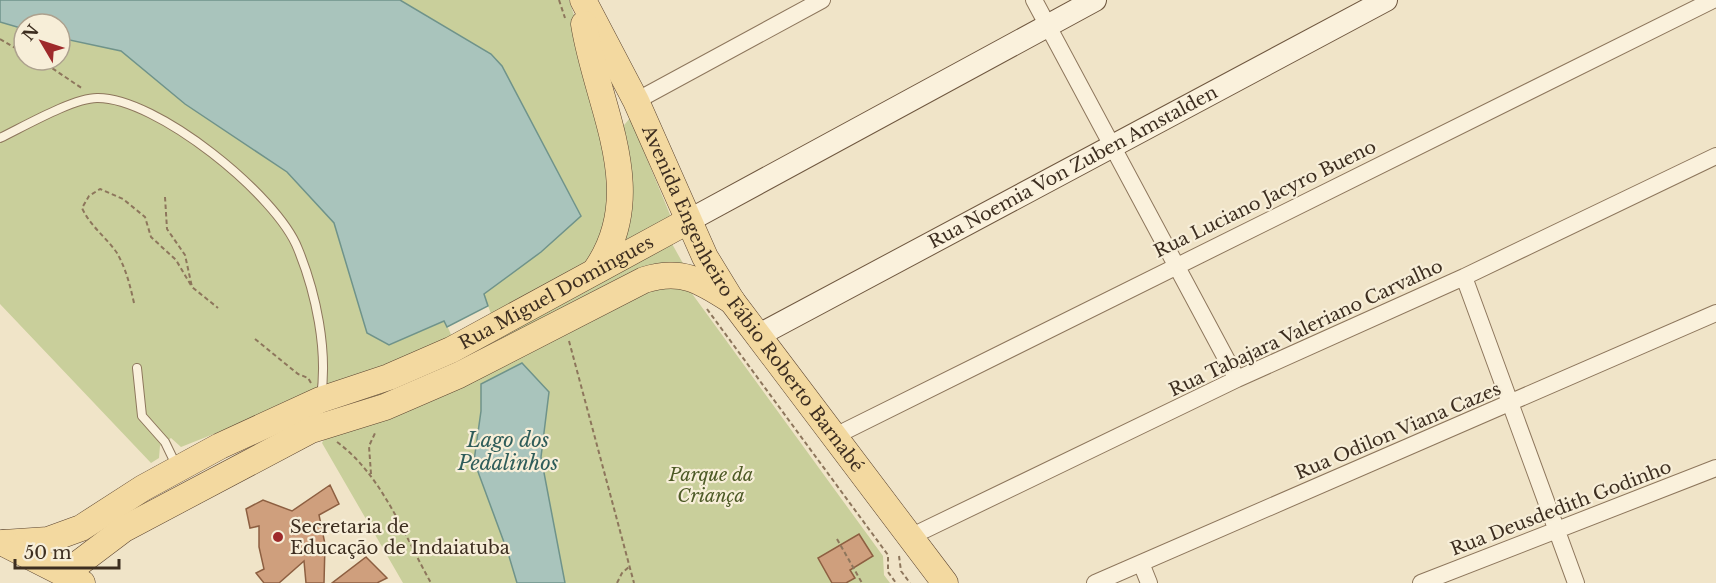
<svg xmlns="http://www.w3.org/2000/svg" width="1716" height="583" font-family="'Libre Baskerville',serif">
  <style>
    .green { fill: #c9cf9b }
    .water { fill: #a9c4bc; stroke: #6f938a; stroke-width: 1.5 }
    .building { fill: #cf9f7d; stroke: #8d5f41; stroke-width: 1.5 }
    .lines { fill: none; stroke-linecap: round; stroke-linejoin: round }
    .service-casing { stroke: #8d765c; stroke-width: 10 }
    .minor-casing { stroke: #8d765c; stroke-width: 18 }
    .secondary-casing { stroke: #6f573f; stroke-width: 24 }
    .primary-casing { stroke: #5b4430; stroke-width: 27 }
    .path { stroke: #8d765c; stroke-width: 2; stroke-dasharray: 4.5 3; stroke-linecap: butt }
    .service { stroke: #faf1dc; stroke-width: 8 }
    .minor { stroke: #faf1dc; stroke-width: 16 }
    .secondary { stroke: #faf1dc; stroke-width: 22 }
    .primary { stroke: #f3d9a0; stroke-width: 26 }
    .poi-dot { fill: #9e2a2b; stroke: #f7eed8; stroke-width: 2 }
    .labels { text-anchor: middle; stroke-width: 4.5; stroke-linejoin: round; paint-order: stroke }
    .street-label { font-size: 18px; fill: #3d2e20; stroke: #f7eed8 }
    .park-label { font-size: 18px; font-style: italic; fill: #4d5a26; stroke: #f7eed8 }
    .poi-label { font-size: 18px; fill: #3d2e20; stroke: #f7eed8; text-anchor: start }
    .water-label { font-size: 20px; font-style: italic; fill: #2f5d5a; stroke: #f7eed8 }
  </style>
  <rect width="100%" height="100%" fill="#f0e4c8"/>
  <path class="green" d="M400,0H569L574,15L605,145L610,213L594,260L492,317L484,294L541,252L581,215L502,66L491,54Z
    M0,22L24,28V60H60V36L121,51L185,104L287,172L334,223L367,333L389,345L445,321L453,339L181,447L171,438L160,446L159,458L151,463L0,304Z
    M630,118L671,217L624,244L620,130Z
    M671,242L685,267L408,391L317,417L331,407Z
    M685,284L883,556L884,575L890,583H403L322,443L328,433L653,285Z"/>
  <path class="water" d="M0,0H400L491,54L502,66L581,216L541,252L484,294L488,306L447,327L444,321L389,345L367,333L334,223L287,172L185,104L121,51L60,38V24H24V29L0,22Z
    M522,363L549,392L541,457L565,583H517L508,553L474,461L481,411V384Z"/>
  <path class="building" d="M330,485L339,504L319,515L325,544L324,583H306L304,561L279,583H264L256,573L264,569L259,547V526L250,528L246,509L263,500L292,511Z
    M859,534L873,556L850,570L855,578L846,583H832L818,558Z
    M366,557L387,578L377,583H332Z"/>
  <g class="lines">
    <defs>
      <path id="service" d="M0,138C23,127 73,98 97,98C156,97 277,195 298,249C316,293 328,350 321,397
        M137,368L142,416L165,442L177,467"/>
      <path id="minor" d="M1034,0L1237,379
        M636,101L822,0
        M1464,277L1576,583
        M835,436L1713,0
        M912,536L1237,379L1464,277L1716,156
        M1141,563L1149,583
        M1095,583L1716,313
        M1421,583L1716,468"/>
      <g id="secondary">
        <path d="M688,221L1095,0"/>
        <path id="s1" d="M759,335L1386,0"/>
      </g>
      <g id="primary">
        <path id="s2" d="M583,0L636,101L705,257L732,301L945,583"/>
        <path d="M584,24C597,107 651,193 595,271"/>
        <path id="s3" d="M3,543L48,540L81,528L143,488L220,446L320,400L389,377L451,350L688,221"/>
        <path d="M3,543L82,583"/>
        <path d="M68,576L79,563L124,529L311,430L385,407L459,375L644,280C682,268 701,281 732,301"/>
      </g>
    </defs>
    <use href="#service" class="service-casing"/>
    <use href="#minor" class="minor-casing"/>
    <use href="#secondary" class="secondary-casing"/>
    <use href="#primary" class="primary-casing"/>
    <path class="path" d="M559,0L565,18
      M0,39L24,53
      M40,60L83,89
      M165,197L167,229L185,255L192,287L218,308
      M134,303C130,285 126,269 117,253C106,237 90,226 82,208L89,196L100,189L123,199L145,217L151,237L176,260L192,287
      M707,309L888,555V572L896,583
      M255,339L298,374L308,378L311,383
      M569,341L634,583
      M337,442C382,475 404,535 431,583
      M371,474L369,446L376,431
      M837,539L862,583
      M899,556L901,571L910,583
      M617,583L622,573L630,566"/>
    <use href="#service" class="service"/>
    <use href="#minor" class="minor"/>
    <use href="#secondary" class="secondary"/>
    <use href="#primary" class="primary"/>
  </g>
  <circle class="poi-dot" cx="278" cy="537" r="6"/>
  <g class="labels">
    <g class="street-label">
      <text dy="6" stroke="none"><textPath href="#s1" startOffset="356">Rua Noemia Von Zuben Amstalden</textPath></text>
      <text transform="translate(1265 199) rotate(-26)" y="6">Rua Luciano Jacyro Bueno</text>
      <text dy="6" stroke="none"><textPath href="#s3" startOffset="612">Rua Miguel Domingues</textPath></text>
      <text dy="6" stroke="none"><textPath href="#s2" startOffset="345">Avenida Engenheiro Fábio Roberto Barnabé</textPath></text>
      <text transform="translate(1306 328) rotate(-25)" y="6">Rua Tabajara Valeriano Carvalho</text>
      <text transform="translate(1398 431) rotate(-23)" y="6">Rua Odilon Viana Cazes</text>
      <text transform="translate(1561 508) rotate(-21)" y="6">Rua Deusdedith Godinho</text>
    </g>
    <g class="park-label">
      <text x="711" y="481">Parque da<tspan x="711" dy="21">Criança</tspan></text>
    </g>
    <g class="poi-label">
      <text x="290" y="533">Secretaria de<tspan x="290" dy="21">Educação de Indaiatuba</tspan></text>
    </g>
    <g class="water-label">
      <text x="508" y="447">Lago dos<tspan x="508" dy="23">Pedalinhos</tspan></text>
    </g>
  </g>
  <g transform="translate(42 42) rotate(309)"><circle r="28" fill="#f7eed8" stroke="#ada18e" stroke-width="1.5"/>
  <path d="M0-4.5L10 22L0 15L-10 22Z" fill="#9e2a2b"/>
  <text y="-9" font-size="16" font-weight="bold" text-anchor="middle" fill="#3d2e20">N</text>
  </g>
  <path d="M15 559v9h104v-9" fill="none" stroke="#3d2e20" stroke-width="3"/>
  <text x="24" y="559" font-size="18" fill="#3d2e20" stroke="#f7eed8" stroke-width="4.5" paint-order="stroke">50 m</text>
</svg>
